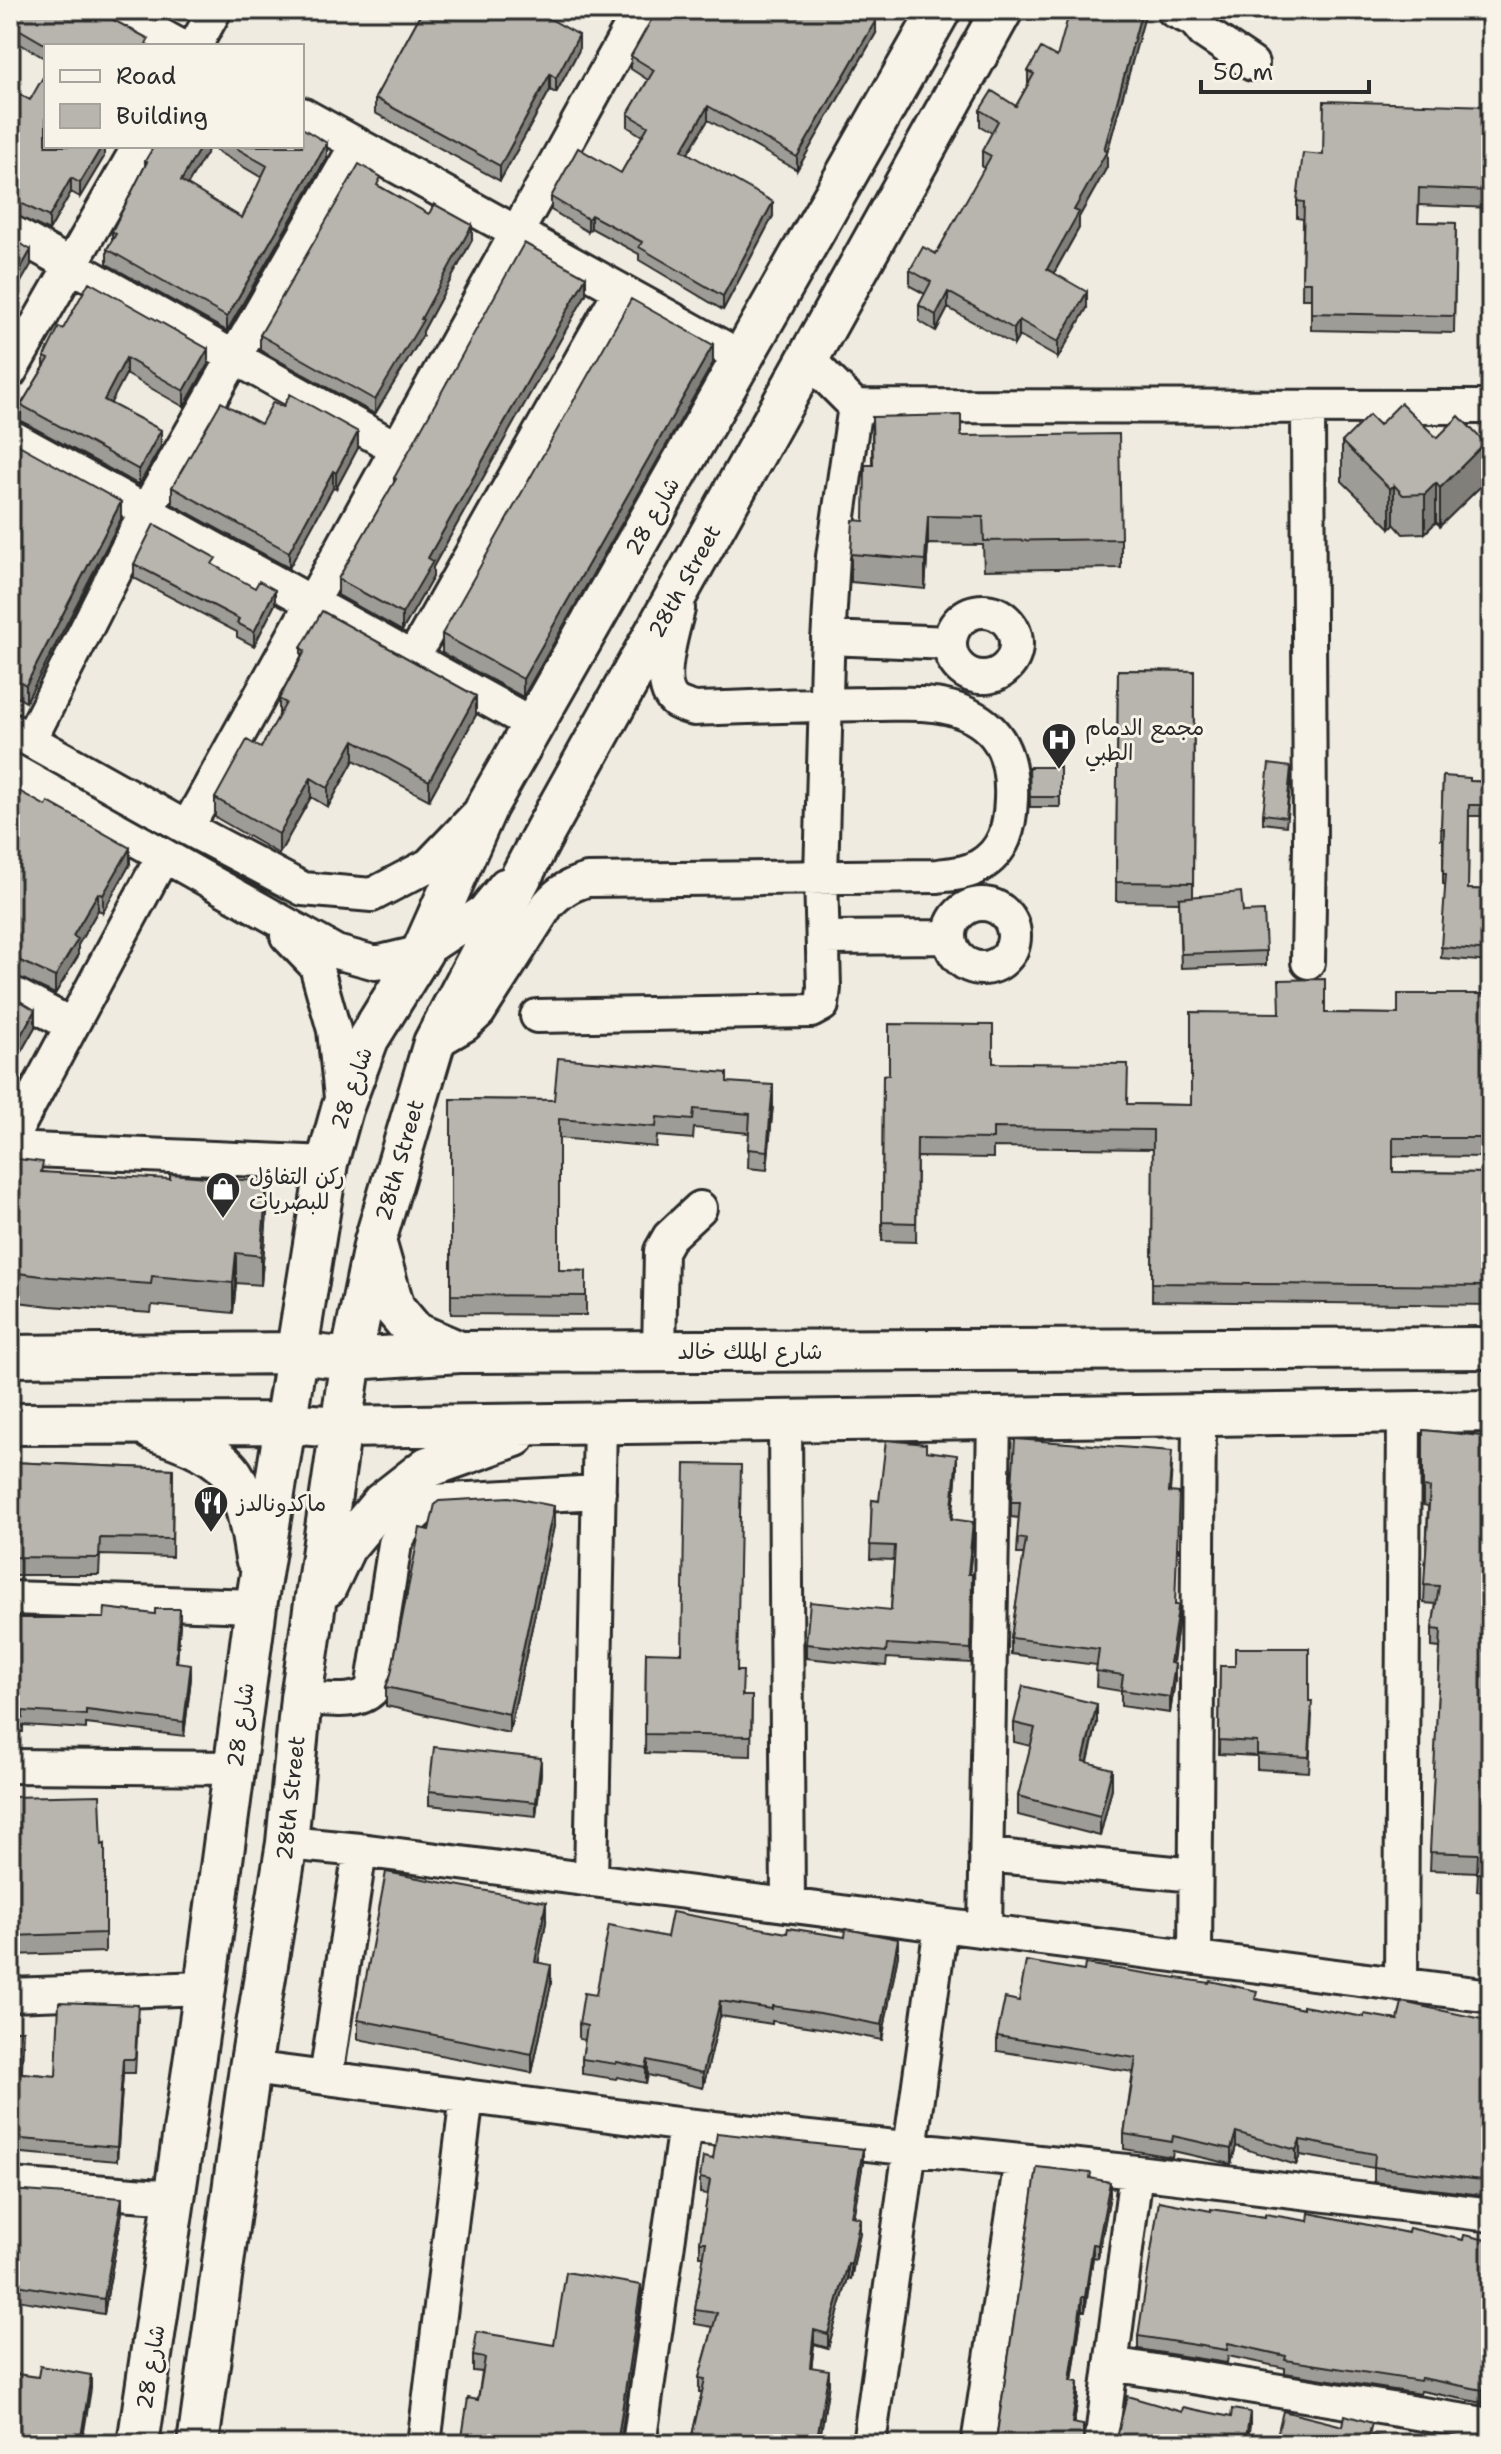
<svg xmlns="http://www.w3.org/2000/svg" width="1501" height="2454" font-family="'Shantell Sans','Playpen Sans Arabic',sans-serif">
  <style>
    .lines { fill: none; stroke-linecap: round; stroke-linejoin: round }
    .minor-casing { stroke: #2b2b2b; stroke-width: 38 }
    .major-casing { stroke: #2b2b2b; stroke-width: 46 }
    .minor { stroke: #f7f3e8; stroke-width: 32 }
    .major { stroke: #f7f3e8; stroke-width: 40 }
    .wall { fill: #9e9c96; stroke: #2b2b2b; stroke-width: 2 }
    .shaded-wall { fill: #817f7a; stroke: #2b2b2b; stroke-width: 2 }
    .building { fill: #b8b5ae; stroke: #2b2b2b; stroke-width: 2 }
    .labels { text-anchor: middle; stroke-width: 6; stroke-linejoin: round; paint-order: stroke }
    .street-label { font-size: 22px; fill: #2b2b2b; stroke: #f7f3e8 }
    .poi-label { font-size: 22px; fill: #2b2b2b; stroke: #f7f3e8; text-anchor: start }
  </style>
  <rect width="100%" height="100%" fill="#efebe0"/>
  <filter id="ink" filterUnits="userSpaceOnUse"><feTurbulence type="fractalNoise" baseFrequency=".0125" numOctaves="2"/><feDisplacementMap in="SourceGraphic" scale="16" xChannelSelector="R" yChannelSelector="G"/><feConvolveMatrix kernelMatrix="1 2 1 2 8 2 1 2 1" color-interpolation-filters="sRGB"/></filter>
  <g filter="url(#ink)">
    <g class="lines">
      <defs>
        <path id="minor" d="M115,10L180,46
          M1173,10L1194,20L1204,32L1252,64
          M195,46L215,10
          M302,114L743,358
          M10,231L398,449
          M809,360L855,406L1491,407
          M10,372L139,146
          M1308,408L1310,844L1308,962
          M10,436L532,724
          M950 644a33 33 0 1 1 66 0a33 33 0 1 1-66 0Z
          M828,638L950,643
          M412,659L620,291
          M10,729L187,828L303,889L372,895L429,865L476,816
          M30,740L146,511L357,144
          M10,769L336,952L376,963L422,952L484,911L505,885
          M187,828L640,10
          M950 936a32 32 0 1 1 64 0a32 32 0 1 1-64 0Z
          M287,936L316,966L334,1030L342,1107
          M823,938L949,937
          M10,992L72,1025
          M537,1016L811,1011L822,1005L824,988L821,876L827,659L833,557L855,406
          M434,1043L465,1025L479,1012L548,904C560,891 570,885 587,880L938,876C952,874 966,874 979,866C1005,851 1010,827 1011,799C1013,753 998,721 950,708C927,702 901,704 877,704C816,704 755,707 694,709C689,707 681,705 676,702C654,686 673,631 678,609
          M10,1141L163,856
          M10,1149L327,1163
          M659,1352L661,1251L669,1237L700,1208
          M785,1421L788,1905
          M10,1598L256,1606
          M301,1698C322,1698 356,1706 372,1690L395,1544C405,1524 414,1513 433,1501L599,1492
          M10,1766L234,1768
          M287,1843L360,1850L1491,1996
          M986,1855L1195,1875
          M591,1880L600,1423
          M985,1931L994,1418
          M1195,1958L1199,1415
          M1401,1985L1404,1412
          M10,1995L205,1988
          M250,2068L685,2125L1136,2172
          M326,2078L360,1850
          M10,2185L175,2197
          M1111,2364L1491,2425
          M424,2444L467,2096
          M639,2444L685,2125
          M869,2444L941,1925
          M978,2444L1021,2161
          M1101,2444L1136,2172L1491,2215"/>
        <path id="major" d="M377,1248L394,1308L415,1333L457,1351
          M10,1356L295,1353L351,1359L460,1352L1491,1348
          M10,1424L284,1423L340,1427L1491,1411
          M153,1430C177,1438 212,1450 229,1470C244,1487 253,1536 256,1558
          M326,1587L345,1547L382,1503L428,1467L515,1436
          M138,2444L205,1988L256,1606L327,1163L342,1109L368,1039L422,952L487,806L940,10
          M198,2444L250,2068L287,1843L301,1698L351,1359L375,1241L434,1043L545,831L1002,10"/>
      </defs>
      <use href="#minor" class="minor-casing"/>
      <use href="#major" class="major-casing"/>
      <use href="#minor" class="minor"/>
      <use href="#major" class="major"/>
    </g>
    <path class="wall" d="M10,10L149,46H46V59L10,38Z
      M423,10H539L538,12L579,50L556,93L550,90L500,181L375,113V98Z
      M1146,10L1107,153V167L1079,217V228L1054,273L1087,308L1058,358L1019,336L1014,345L948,308L936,331L919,321V305L925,294L910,286V270L936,254L985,168L982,167V151L992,133L980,126V110L1016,106L1028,85V71Z
      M652,14L876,33L797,170L708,120L688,153L773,216L723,310L639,260V254L591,228L588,232L551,210V197L621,173L642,136L628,127V114L648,80L631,69V56L652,20Z
      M10,89L104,146V157L80,197L71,192L49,231L10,212Z
      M1491,106V208L1419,205L1418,222L1456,223L1454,333L1311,330V299H1302L1303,219L1297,218V201L1323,155Z
      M208,146V150L187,185L242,218L262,178L215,150V146H302L327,157L227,331L107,264V249L112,240V231L145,166V161Z
      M381,187L472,240L423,331V335L375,414L260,350V335Z
      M586,294L433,567V577L402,631L338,595V579L394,483V478Z
      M63,329L208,364L184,407L126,374L110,403L161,446L139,485L21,421V405L44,367V357Z
      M713,363L523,697L442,653V634Z
      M872,417L961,436L1121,539V568L984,570L983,545L928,544L925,589L851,582V554L864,521L872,465Z
      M261,424L358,448L336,489L333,488L289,568L172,504V487Z
      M1379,425L1437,438L1485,482L1440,526L1436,522L1425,533L1403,534L1394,524L1390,528L1342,481V442Z
      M10,440L121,519L26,702L10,693Z
      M134,564L216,567L275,604L254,646L237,637V632L134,578Z
      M301,648L476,715L429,800L354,760L328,807L311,797L279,854L215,817V798L261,748L279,716V699L301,658Z
      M1118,670L1194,671L1193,897L1243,912L1266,951V965L1181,968L1179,902L1116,901Z
      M1029,767H1060V807H1030Z
      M1291,776L1286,826L1263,823V814Z
      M1443,776L1470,781L1491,782V816H1469L1468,889L1491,890V962L1441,958L1446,885L1443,884V839H1441Z
      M10,786L130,864L103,912L98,910L78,945V956L55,994L10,973Z
      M1491,994V1157L1393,1156V1172L1491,1173V1305L1152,1301L1153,1149L993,1147V1158L917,1157L916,1242L882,1241L883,1075L993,1063L1128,1104L1191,1105L1325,1013L1398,1014Z
      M10,995L35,1027L13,1066L10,1064Z
      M727,1082L773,1104L767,1170L748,1168L749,1133L694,1128L693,1139L657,1136L656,1147L559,1138V1270L586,1271V1315L451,1314V1099L554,1100Z
      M10,1158L43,1172L267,1212L261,1285L236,1283L233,1313L152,1305L151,1313L50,1306L10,1301Z
      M1423,1430L1491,1437V1892L1477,1891L1478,1872L1430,1870L1440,1648L1432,1647V1629L1436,1604L1424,1603L1428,1506L1423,1505Z
      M926,1451L957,1469L952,1519L973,1536L969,1574H972L971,1663L887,1658L886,1666L806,1658V1644L891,1610L894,1560L870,1559L872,1500L879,1501Z
      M10,1462L173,1469L172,1557L100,1555L99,1575H10Z
      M1172,1467L1170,1492L1175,1605H1178V1624L1173,1663L1175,1680L1170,1713L1121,1706V1691L1096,1687L1097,1665L1011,1654V1638L1024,1554H1017L1019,1518L1011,1517V1502Z
      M554,1526L509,1733L386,1706V1687L391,1674L429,1530Z
      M10,1618L180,1623L177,1662L191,1678L184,1736L86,1724V1729L23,1725V1732H10Z
      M646,1652L738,1671L743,1696H752L751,1756L645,1753Z
      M1220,1666L1309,1701L1312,1715L1309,1772L1257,1769V1756L1219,1754Z
      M1014,1723H1097L1088,1762L1112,1788L1100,1836L1018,1815V1796L1031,1746L1014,1742Z
      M541,1773L536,1816L429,1805V1791Z
      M10,1797L102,1845L105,1844V1952L10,1955Z
      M546,1922L538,1963L551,1984L532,2073L358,2039V2020Z
      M667,1937L898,1954L882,2040L820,2028L772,2021V2024L720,2016L703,2088L648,2075L646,2083L617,2077L616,2079L582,2074V2059L585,2040L579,2039V2024Z
      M1084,1971L1209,1983L1257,1999L1303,2009L1364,2017L1398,2020L1491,2021V2196L1374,2182V2168L1300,2155L1296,2165L1236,2146L1231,2164L1173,2151L1172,2157L1124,2149V2134L1133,2072L997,2051V2036L1019,2001Z
      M10,1999L13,2030L23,2045L22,2073L56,2076L138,2019L135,2073H123L117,2161L10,2152Z
      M713,2159L863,2163L853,2216L860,2232L851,2279L848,2278L828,2348L814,2344L811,2368L829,2384L819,2444H690L702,2392H699V2378L713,2327L695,2324V2310L704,2256H700V2242L708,2194L700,2193V2178Z
      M1091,2178L1110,2195L1098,2258L1093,2257L1085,2311H1082L1072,2381L1078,2396L1074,2423L1083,2437L997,2434Z
      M10,2190L122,2212L104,2314L10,2299Z
      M1211,2211L1408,2233L1463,2240L1491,2241V2362L1483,2403L1421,2391L1420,2394L1285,2373V2368L1228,2356L1227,2363L1138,2349V2336Z
      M641,2300L620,2444H461L478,2400L482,2372L473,2371V2356L554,2345Z"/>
    <path class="shaded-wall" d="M1142,10H1146V12L1107,153V167L1079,217V228L1047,285V269L1074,210L1104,150Z
      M876,20V33L797,170V157Z
      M579,35V50L556,93V78Z
      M550,74V90L500,181V166Z
      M708,106V120L682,163V150Z
      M327,143V157L227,331V317Z
      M102,146H104V157L80,197V183Z
      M201,146H208V150L181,196V181Z
      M71,178V192L49,231V217Z
      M773,202V216L723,310V296Z
      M591,215V228L588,232V219Z
      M472,225V240L423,331V335L375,414V400Z
      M31,250V265L10,301V287Z
      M586,277V294L433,567V577L402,631V614L428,558Z
      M948,292V308L936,331V315Z
      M1087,292V308L1058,358V342Z
      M1019,320V336L1014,345V329Z
      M713,345V363L523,697V679Z
      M208,349V364L184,407V391Z
      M126,358V374L104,416V400Z
      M161,430V446L139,485V470Z
      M358,432V448L336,489V473Z
      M1485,443V482L1440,526V488Z
      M333,471V488L289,568V552Z
      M1436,483V522L1425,533V494Z
      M1394,485V524L1390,528V489Z
      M121,502V519L26,702V685Z
      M928,516V544L925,589V560Z
      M275,590V604L254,646V632Z
      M476,696V715L429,800V781Z
      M354,740V760L328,807V788Z
      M311,778V797L279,854V834Z
      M130,848V864L103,912V895Z
      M98,893V910L78,945V956L55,994V977L73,936Z
      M35,1010V1027L13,1066V1049Z
      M773,1085V1104L767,1170V1151Z
      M267,1182V1212L261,1285V1256Z
      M236,1253V1283L233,1313V1283Z
      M957,1455V1469L951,1533V1519Z
      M554,1506V1526L509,1733V1714Z
      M973,1522V1536L968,1588V1574Z
      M1178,1608V1624L1170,1679V1663Z
      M180,1609V1623L176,1676V1662Z
      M191,1664V1678L184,1736V1722Z
      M1175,1664V1680L1170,1713V1697Z
      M1097,1704V1723L1083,1780V1761Z
      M541,1758V1773L536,1816V1802Z
      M1112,1769V1788L1100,1836V1817Z
      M546,1902V1922L535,1981V1962Z
      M898,1939V1954L882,2040V2025Z
      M551,1965V1984L532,2073V2054Z
      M720,2001V2016L703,2088V2073Z
      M123,2059V2073L117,2161V2147Z
      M648,2060V2075L646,2083V2068Z
      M1236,2132V2146L1231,2164V2149Z
      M1300,2140V2155L1296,2165V2150Z
      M863,2149V2163L851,2230V2216Z
      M1110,2182V2195L1098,2258V2245Z
      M122,2198V2212L104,2314V2299Z
      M860,2218V2232L851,2279V2265Z
      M1093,2244V2257L1085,2311V2297Z
      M848,2264V2278L828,2348V2334Z
      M641,2285V2300L620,2444H617Z
      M1082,2297V2311L1070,2394V2381Z
      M814,2330V2344L810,2381V2367Z
      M1491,2349V2362L1483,2403V2390Z
      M829,2370V2384L819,2444H816Z
      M91,2375V2389L82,2444H80Z
      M1078,2382V2396L1072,2437V2423Z
      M1250,2412V2426L1247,2444H1245Z"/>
    <path class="building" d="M10,10H95L149,39L145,46H48L10,24Z
      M423,10H534L579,35L556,78L550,74L500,166L375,98Z
      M654,10H860L876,20L797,157L708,106L682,150L773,202L723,296L639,247L642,242L591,215L588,219L551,197L578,148L621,173L648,126L628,114L654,70L631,56L654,15L652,14Z
      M1070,10H1142L1104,150L1107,151L1074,210L1079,212L1047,269L1087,292L1058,342L1019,320L1014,329L948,292L936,315L919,305L931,282L910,270L923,247L936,254L991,156L982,151L998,121L980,110L992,91L1016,106L1034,74L1028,71L1041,48L1057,57Z
      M46,72V146H102L80,183L71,178L49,217L10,198V89L30,100Z
      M1324,101L1491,106V191L1419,188L1418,222L1456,223L1454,316L1311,313V282H1302L1304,202L1297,201L1303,153L1323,155Z
      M302,128L327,143L227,317L107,249L116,234L112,231L147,162L145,161L154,146H201L181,181L242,218L267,166L233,146H302Z
      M359,164L381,177L377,185L429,214L434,204L472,225L421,319L423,320L375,400L260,335Z
      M10,237L31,250L10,287Z
      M524,243L586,277L428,558L433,561L402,614L338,579L396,479L394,478Z
      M89,282L208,349L184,391L126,358L104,400L161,430L139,470L21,405L49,359L44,357L59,327L63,329Z
      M631,299L713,345L523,679L442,634Z
      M290,394L358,432L336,473L333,471L289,552L172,487L221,402L261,424L273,402L283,407Z
      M1401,403L1437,438L1459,416L1485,443L1440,488L1436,483L1425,494L1403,495L1394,485L1390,489L1342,442L1369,415L1379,425Z
      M961,415V436L1119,434L1121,539L984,541L983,517L928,516L925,560L851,554L853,520L864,521L865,465H873L872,417Z
      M10,440L121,502L26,685L10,676Z
      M154,524L216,558L212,564L255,588L259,581L275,590L254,632L237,623L239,619L134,564Z
      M322,611L476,696L429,781L354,740L328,788L311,778L279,834L215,798L247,740L261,748L286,703L279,699L305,651L301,648Z
      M1118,670L1194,671L1193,883L1116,882Z
      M1269,764L1291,767L1286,817L1263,814Z
      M1029,767H1060V797H1030Z
      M1443,776L1470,778V781L1491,782V805H1469L1468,889L1491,890V951L1441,947L1446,874H1443L1444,828H1441Z
      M10,786L46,806L48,802L130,848L103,895L98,893L73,936L78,939L55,977L10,956V853L14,845L10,843Z
      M1241,892L1243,912L1264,911L1266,951L1181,954L1179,898Z
      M1325,979V1013L1398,1014V994H1491V1138H1393V1172L1491,1173V1286L1152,1283L1153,1130L993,1128V1139L917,1138L916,1223L882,1222L883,1075H889V1024L993,1025V1063L1128,1064L1127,1104L1191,1105V1012L1280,1013L1279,980Z
      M10,995L35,1010L13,1049L10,1047Z
      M558,1058L727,1073V1082L773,1085L767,1151L748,1149L750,1114L694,1109L693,1120L657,1117L656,1127L559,1119V1270L586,1271V1296L451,1295V1099L554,1100Z
      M10,1158L43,1162L41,1172L170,1179V1174L267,1182L261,1256L236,1253L233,1283L152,1276L151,1284L50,1277L10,1272Z
      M1423,1430L1491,1437V1874L1477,1873L1478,1854L1430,1852L1441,1630L1432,1629L1439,1586L1424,1585L1430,1488L1423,1487Z
      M1015,1439L1172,1451L1169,1492L1179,1493L1175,1605H1178V1608L1170,1663L1175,1664L1170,1697L1121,1690L1123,1675L1096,1671L1099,1649L1011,1638L1026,1539L1017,1538L1020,1502H1011Z
      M886,1440L926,1444V1451L957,1455L951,1519L973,1522L968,1574H972L971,1649L887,1644L886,1652L806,1644L810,1602L891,1610L895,1546L870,1545L872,1500L879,1501Z
      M10,1462L173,1469L172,1539L100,1538L99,1558L10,1557Z
      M685,1464L741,1465L737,1671H743L742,1696H752L751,1736L645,1734L646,1652L682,1653Z
      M509,1497L554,1506L509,1714L386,1687L391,1674L420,1528L429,1530L435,1504L439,1501Z
      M105,1608L155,1614V1609H180L176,1662L191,1664L184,1722L86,1710V1715L23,1711V1718H10V1618H104Z
      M1235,1648H1309V1701H1312L1309,1757L1257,1754V1742L1219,1740L1220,1666H1235Z
      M1023,1686L1097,1704L1083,1761L1112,1769L1100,1817L1018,1796L1035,1728L1014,1723Z
      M434,1747L541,1758L536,1802L429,1791Z
      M100,1795L102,1845L105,1844V1933L10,1936V1797Z
      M386,1872L546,1902L535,1962L551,1965L532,2054L358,2020Z
      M672,1912L787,1933L788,1928L845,1937L846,1929L898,1939L882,2025L820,2013L772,2006V2009L720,2001L703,2073L648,2060L646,2068L617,2062L616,2064L582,2059L587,2026L579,2024L584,1993L596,1995L609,1925L667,1937Z
      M1026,1961L1084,1971L1085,1964L1209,1983L1210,1981L1257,1991L1255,1999L1303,2009V2006L1364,2017V2014L1398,2020L1402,2002L1491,2021V2181L1374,2167L1375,2154L1300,2140L1296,2150L1236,2132L1231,2149L1173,2136L1172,2142L1124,2134L1136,2058L997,2036L1005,1998L1019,2001Z
      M10,1999L14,2000L13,2030H23L21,2073L56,2076L59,2002L138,2005L135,2059H123L117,2147L10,2138Z
      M717,2133L863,2149L851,2216L860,2218L851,2265L848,2264L828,2334L814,2330L810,2367L829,2370L816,2444H690L705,2379L699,2378L717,2313L695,2310L706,2242H700L710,2180L700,2178L703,2157L713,2159Z
      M1037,2167L1091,2173L1090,2178L1110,2182L1098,2245L1093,2244L1085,2297H1082L1070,2381L1078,2382L1072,2423L1083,2425V2437L1089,2444H991L997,2434L1000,2413Z
      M10,2190L122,2198L104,2299L10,2284Z
      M1159,2201L1211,2211V2209L1265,2217V2214L1308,2221L1309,2213L1408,2233L1409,2228L1463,2240L1464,2235L1491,2241V2349L1483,2390L1421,2378L1420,2381L1285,2360L1286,2356L1228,2343L1227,2350L1138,2336Z
      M566,2272L641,2285L617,2444H461L468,2398L478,2400L485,2358L473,2356L477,2332L554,2345Z
      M40,2366L91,2375L80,2443L84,2444H10V2373L38,2377Z
      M1127,2396L1182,2412L1183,2407L1231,2417L1232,2409L1250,2412L1245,2444H1113L1116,2441Z
      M1283,2411L1343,2426L1345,2415L1372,2423L1369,2435L1424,2444H1275Z
      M1431,2439L1449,2444H1430Z"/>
  </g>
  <defs>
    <symbol id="hospital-pin" viewBox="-11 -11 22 30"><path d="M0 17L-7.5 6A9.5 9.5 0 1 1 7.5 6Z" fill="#2b2b2b" stroke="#f7f3e8"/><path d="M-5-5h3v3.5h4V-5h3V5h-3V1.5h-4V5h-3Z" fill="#fff"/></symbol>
    <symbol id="shop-pin" viewBox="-11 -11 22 30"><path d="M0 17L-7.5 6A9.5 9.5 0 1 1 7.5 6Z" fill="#2b2b2b" stroke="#f7f3e8"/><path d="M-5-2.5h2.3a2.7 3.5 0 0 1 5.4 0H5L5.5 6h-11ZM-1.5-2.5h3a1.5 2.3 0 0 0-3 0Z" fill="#fff"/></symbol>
    <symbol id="restaurant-pin" viewBox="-11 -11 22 30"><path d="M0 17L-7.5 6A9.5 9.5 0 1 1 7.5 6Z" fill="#2b2b2b" stroke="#f7f3e8"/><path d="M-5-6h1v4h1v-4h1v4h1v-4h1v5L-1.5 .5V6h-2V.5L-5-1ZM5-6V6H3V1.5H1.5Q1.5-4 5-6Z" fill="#fff"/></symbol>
  </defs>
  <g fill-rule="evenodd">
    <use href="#hospital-pin" x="1039" y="720" width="40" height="54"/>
    <use href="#shop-pin" x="203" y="1169" width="40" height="54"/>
    <use href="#restaurant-pin" x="191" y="1483" width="40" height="54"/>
  </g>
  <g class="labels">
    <g class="street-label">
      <text transform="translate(652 516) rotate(-60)" y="8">شارع 28</text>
      <text transform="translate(684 581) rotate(-61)" y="8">28th Street</text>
      <text transform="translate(351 1088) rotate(-71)" y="8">شارع 28</text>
      <text transform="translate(399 1160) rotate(-74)" y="8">28th Street</text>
      <text x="750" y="1359">شارع الملك خالد</text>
      <text transform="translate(240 1725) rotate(-82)" y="8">شارع 28</text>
      <text transform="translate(290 1798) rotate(-84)" y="8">28th Street</text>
      <text transform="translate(150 2367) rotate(-81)" y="8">شارع 28</text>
    </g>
    <g class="poi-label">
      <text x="1085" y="735">مجمع الدمام<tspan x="1085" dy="25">الطبي</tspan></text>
      <text x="249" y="1184">ركن التفاؤل<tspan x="249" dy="25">للبصريات</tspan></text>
      <text x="237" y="1511">ماكدونالدز</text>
    </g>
  </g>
  <rect width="1501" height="2454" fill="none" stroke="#f7f3e8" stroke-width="40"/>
  <rect x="20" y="20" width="1461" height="2414" fill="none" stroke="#2b2b2b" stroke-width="3" filter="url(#ink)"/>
  <rect x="44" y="44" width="260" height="104" fill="#f7f3e8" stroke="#a5a39c" stroke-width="2"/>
  <rect x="60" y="70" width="40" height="12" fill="#f7f3e8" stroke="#a5a39c" stroke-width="2"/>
  <text x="116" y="84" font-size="24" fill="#2b2b2b">Road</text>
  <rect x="60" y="104" width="40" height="24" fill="#b8b5ae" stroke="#a5a39c" stroke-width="2"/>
  <text x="116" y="124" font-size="24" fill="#2b2b2b">Building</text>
  <path d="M1201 80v12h168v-12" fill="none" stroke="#2b2b2b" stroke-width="4"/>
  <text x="1213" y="80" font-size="24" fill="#2b2b2b" stroke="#f7f3e8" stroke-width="6" paint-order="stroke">50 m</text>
</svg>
